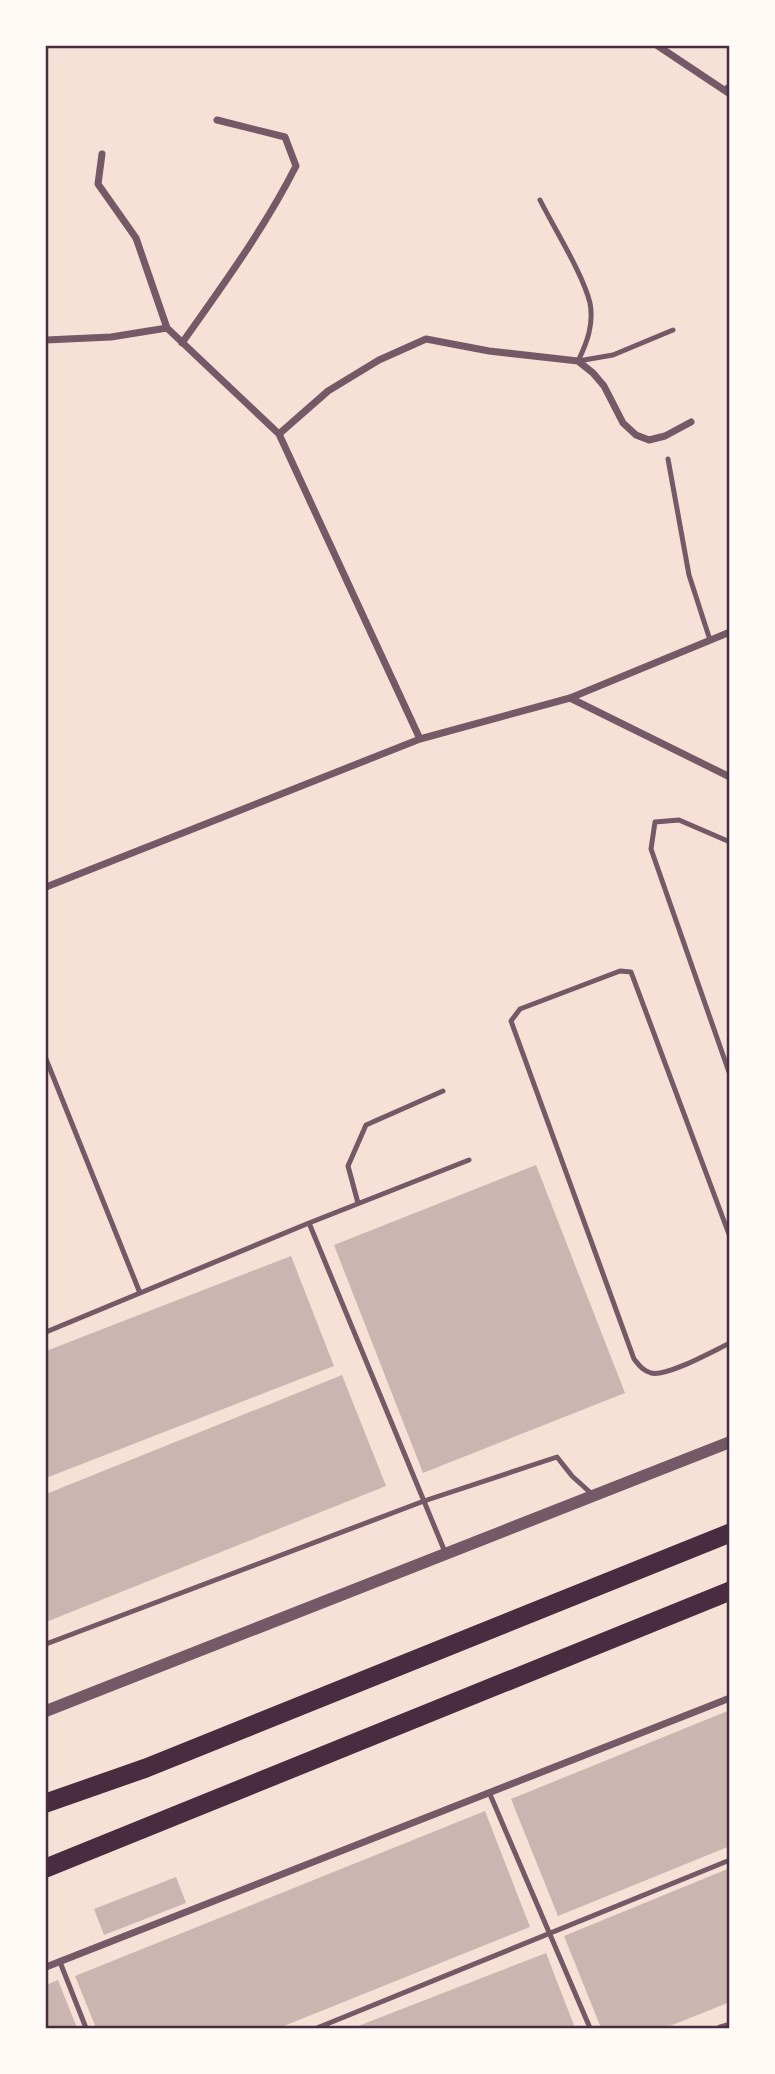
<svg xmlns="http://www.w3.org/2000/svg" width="775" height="2074" font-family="'Sofia Sans Condensed',sans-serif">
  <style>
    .building { fill: #ccb4b1 }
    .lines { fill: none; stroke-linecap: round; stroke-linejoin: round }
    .service { stroke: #755966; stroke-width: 5 }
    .minor { stroke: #755966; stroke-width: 7 }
    .tertiary { stroke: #755966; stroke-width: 12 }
    .trunk { stroke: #4a2c40; stroke-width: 19 }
    .neatline { fill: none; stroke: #4a2c40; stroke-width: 2.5 }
  </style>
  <rect width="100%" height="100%" fill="#f7e1d7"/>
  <path class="building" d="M536,1165L625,1393L423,1473L334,1245Z
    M291,1256L334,1366L46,1478V1351Z
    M342,1375L386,1486L46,1622V1494Z
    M730,1710V1846L558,1916L511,1799Z
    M485,1811L530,1927L279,2028H96L75,1976Z
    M730,1868V2002L665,2028H601L564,1936Z
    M176,1877L186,1903L104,1935L94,1909Z
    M546,1953L575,2028H353Z
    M58,1980L77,2028H46V1985Z"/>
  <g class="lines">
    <path class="service" d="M724,90L730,85
      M540,200C554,228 583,274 590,303C594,324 587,343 578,361L613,355L673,330
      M668,459L689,575L710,640
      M730,842L679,820L655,822L651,849L730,1075
      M46,1059L140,1293
      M358,1203L348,1166L366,1125L443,1091
      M309,1223L469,1160
      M730,1237L631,972L620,971L520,1009L511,1021L634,1359C639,1365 642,1370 651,1373C667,1377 713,1351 730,1343
      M46,1332L309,1223L445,1552
      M46,1644L424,1501L557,1457L572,1476L593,1495
      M489,1792L590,2028
      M60,1962L86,2028
      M317,2028L730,1860"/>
    <path class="minor" d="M658,46L730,94
      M102,154L98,184L136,238L167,328
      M46,340L111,337L167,328L279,434L420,739
      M182,343C223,285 264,229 296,166L285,137L217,120
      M279,434L328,391L379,360L426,339L489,351L578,361L593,373L604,386L623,423L636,435L649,440L665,436L691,422
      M570,698L730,777
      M46,887L420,739L570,698L730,632
      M46,1967L730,1698
      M720,2028L730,2025"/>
    <path class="tertiary" d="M46,1711L730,1442"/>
    <path class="trunk" d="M46,1803L146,1768L730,1533
      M46,1868L730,1591"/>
  </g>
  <rect width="775" height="2074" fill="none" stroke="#fffaf5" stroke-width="94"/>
  <rect x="47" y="47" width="681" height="1980" class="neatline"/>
</svg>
